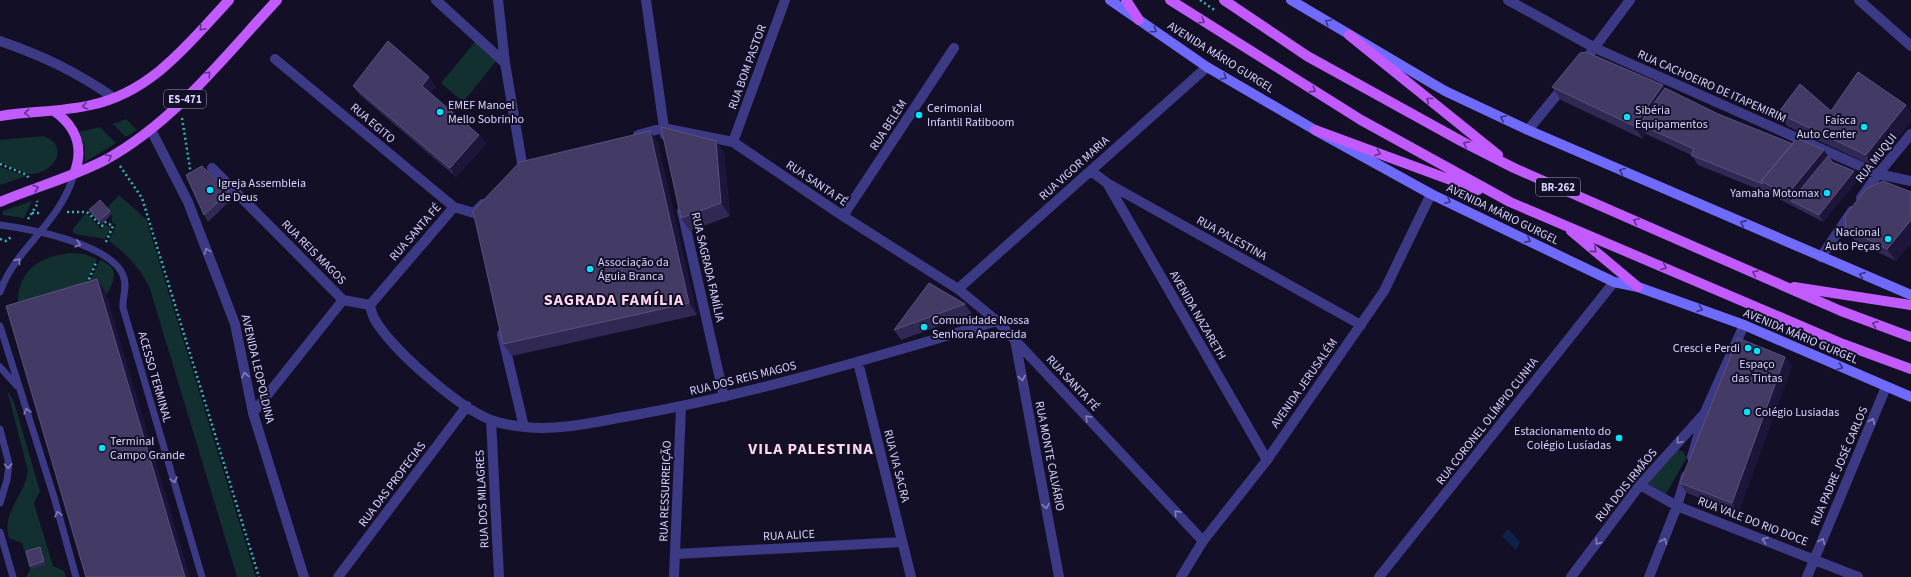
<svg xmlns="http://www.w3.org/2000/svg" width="1911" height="577" font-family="'Source Sans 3',sans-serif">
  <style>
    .green { fill: #12302f }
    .water { fill: #0c2248 }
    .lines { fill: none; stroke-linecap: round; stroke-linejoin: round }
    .path { stroke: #2fb8b0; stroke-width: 2.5; stroke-dasharray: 2 3; stroke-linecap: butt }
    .service { stroke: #3d3a85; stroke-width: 7 }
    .minor { stroke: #3d3a85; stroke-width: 10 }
    .tertiary { stroke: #3d3a85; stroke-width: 10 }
    .secondary { stroke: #6f6bff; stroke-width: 10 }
    .primary { stroke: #c25bff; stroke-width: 10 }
    .wall { fill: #312854 }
    .shaded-wall { fill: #1d163a }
    .building { fill: #433a66; stroke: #5a527e }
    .oneway { stroke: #623188 }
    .oneway2 { stroke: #38347d }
    .oneway3 { stroke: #837fbc }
    .poi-dot { fill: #00e5ff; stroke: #130f26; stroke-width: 1.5 }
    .labels { text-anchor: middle; stroke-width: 4; stroke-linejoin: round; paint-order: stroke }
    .shield { fill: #130f26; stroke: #9e99be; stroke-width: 1 }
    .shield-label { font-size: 11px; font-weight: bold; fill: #d9d4ff }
    .street-label { font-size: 12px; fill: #d9d4ff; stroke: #130f26 }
    .poi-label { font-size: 12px; fill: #d9d4ff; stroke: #130f26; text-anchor: start }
    .district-label { font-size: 16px; font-weight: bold; letter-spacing: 1px; fill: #ffd6f0; stroke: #130f26 }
  </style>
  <rect width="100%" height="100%" fill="#130f26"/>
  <path class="green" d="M475,42L497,60L463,102L441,83Z
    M126,119L137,130L126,137L113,124Z
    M100,127L116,143L85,162V147L79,132Z
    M43,136C70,145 56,172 32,174C26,175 7,165 0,162V140Z
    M0,167L26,176L0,185Z
    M119,195L146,219L256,577H237L150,289C140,268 127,254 109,241L116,225L112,222V214L107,208Z
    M32,201L24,218L3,215V211Z
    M86,213L101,229L105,225L111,227L105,239L75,234L73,232V229Z
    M69,253L84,254L97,259L78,300L18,304C17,271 39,257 69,253Z
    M100,260C120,268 115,279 107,294L106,292L83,298Z
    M7,390L14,402L40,491L34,503L53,566L64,571L66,577H26L30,570L22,543L9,538C1,513 25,495 28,471Z
    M1678,450L1682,451L1687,457L1666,494L1649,484L1648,482Z"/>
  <path class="water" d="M1508,529L1520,542L1516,550L1502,536Z"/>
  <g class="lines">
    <path class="path" d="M1200,0L1216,11
      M182,118L191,175
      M0,164L27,175L29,179
      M120,166L142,198L259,577
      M67,212H87L102,226L105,222L113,226L105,244
      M32,213H42
      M28,219L38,203L37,201
      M0,239L6,241L11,237
      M87,284L96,263"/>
    <path class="service" d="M0,225C31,229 110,244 123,275C128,286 122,297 123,308L202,577
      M0,292C15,248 60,224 74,174
      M0,326L54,497L76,577
      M0,367L17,386
      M0,429L9,464L7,480L0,503
      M0,532L13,577"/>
    <path class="minor" d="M436,0L505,63
      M498,0L505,63L522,163
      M646,0L665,135
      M1508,0L1595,48L1878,174L1911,181
      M1859,0L1911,46
      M1591,52L1630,0
      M275,59L454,207
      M151,130L188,202L235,324L253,413L304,577
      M1528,130L1565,85
      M638,135L663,128L733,142L843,216L958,289L997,321L1203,541
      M733,142L785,0
      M212,168L343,300L370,305C371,310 372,314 374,318C391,349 458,407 491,420C501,424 515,426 525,427C562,431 599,421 635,415C758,393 878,356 997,321
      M1091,171L1107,183L1361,325
      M1107,183L1267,460
      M1861,198L1878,174L1911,134
      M682,211L724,397
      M843,216L954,48
      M1821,257L1852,211
      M958,289L1207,67
      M370,305L454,207L474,213L483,204
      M502,334L524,427
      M1015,340L1059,577
      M858,362L911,577
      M253,413L343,300
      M491,420L499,577
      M1692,457L1705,412L1744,325
      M1640,485L1677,506L1858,577
      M676,554L902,542
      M338,577L467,406
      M674,577L681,407
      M1379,577L1614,282
      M1571,577L1640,485L1703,415
      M1649,577L1677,506L1686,476
      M1807,577L1886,387"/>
    <path class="tertiary" d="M0,41C43,56 77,72 114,98
      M1181,577L1203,541L1267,460L1384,291L1431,194"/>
    <path class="secondary" d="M1110,0L1207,67L1315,130L1431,194L1614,282L1638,287L1744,325L1911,397
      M1291,0L1445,91L1528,130L1911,295"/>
    <path class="primary" d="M1126,0L1139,20
      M1170,0L1361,120L1510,202L1843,344L1911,369
      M1224,0L1307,56L1461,141L1514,168L1841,311L1911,337
      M1349,35L1498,155
      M54,111C77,127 84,149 74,174
      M0,116C30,111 61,112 91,105C152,92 189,43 229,0
      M1315,130L1478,190
      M0,202C35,187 73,177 107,159C175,121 224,57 277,0
      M1571,231L1638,287
      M1794,287L1911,305"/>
  </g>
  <path class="wall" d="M1858,72L1875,167L1787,126L1778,113L1831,111Z
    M353,86L436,87L430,94L479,135L486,144L456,177L360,95Z
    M1552,87L1665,88L1718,114L1833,163L1854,171L1859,178L1823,222L1770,194L1698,165L1691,155L1646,134L1643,139L1561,100Z
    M650,131L658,144L697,315L512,356L503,344Z
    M716,141L724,153L730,216L690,231L681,218Z
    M229,192L233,198L208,222L204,215Z
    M1911,192V243L1896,261L1855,241L1846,228Z
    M89,210L110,211L112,214L102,224L92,214Z
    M965,304L972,314L901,340L894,330Z
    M1792,366L1738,513L1687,493L1680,483Z
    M40,547L42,551L46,565L32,569L30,566Z"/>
  <path class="shaded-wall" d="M429,77L436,87L428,96L422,86Z
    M1663,85L1672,98L1639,124L1646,134L1643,139L1634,126Z
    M1906,105L1911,113V122L1875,167L1866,155Z
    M650,131L658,144L697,315L689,303Z
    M479,135L486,144L456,177L450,168Z
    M716,141L724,153L730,216L721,203Z
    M1824,150L1833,162L1791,201L1787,195Z
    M1854,171L1859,178L1823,222L1819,215Z
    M1911,220V243L1896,261L1887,249Z
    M97,279L106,292L190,577H185Z
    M1785,357L1792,366L1738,513L1732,503Z
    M40,547L42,551L46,565L44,561Z"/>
  <path class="building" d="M388,41L429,77L422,86L479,135L450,168L353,86Z
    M1586,52L1663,85L1634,126L1552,87L1580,53Z
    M1858,72L1906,105L1866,155L1778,113L1800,84L1831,111Z
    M1665,88L1718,114L1793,144L1761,181L1763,184L1691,155L1694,149L1639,124Z
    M661,127L716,141L721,203L681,218Z
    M650,131L689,303L503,344L473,211L520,162Z
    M1797,138L1824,150L1787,195L1761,181Z
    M1828,156L1832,162L1854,171L1819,215L1791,201Z
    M202,166L229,192L204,215L186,175Z
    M1883,181L1911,192V220L1887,249L1846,228L1845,216L1866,189Z
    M100,200L110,211L99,221L89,210Z
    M97,279L185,577H86L6,306Z
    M929,283L965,304L894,330Z
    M1738,338L1785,357L1732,503L1680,483Z
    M40,547L44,561L30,566L26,551Z"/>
  <defs><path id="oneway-chevron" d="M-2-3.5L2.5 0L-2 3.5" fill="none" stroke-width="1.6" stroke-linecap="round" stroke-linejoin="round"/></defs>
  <g class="oneway">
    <use href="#oneway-chevron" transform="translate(1202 21) rotate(32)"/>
    <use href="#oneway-chevron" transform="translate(202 28) rotate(133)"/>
    <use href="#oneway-chevron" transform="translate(208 74) rotate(-47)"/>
    <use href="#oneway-chevron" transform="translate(1313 90) rotate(32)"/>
    <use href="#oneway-chevron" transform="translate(1429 100) rotate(-141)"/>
    <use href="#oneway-chevron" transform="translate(85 106) rotate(170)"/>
    <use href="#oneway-chevron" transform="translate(27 113) rotate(176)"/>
    <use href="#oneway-chevron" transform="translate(1466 144) rotate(-153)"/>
    <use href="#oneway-chevron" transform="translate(1378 153) rotate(20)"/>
    <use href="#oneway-chevron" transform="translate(109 157) rotate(-30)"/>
    <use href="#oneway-chevron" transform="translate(36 188) rotate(-19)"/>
    <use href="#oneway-chevron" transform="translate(1636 221) rotate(-156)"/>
    <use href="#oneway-chevron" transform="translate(1594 250) rotate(40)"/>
    <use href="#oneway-chevron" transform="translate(1664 267) rotate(23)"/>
    <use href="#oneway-chevron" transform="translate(1755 273) rotate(-156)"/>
    <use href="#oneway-chevron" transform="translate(1875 324) rotate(-159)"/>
  </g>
  <g class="oneway2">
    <use href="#oneway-chevron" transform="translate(1328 22) rotate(-149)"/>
    <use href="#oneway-chevron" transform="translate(1154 30) rotate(35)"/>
    <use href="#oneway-chevron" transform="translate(1224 77) rotate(30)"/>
    <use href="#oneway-chevron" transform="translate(1503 118) rotate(-155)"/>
    <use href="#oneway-chevron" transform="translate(1622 171) rotate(-157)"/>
    <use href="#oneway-chevron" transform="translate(1448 201) rotate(25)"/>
    <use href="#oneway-chevron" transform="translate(1743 223) rotate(-156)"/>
    <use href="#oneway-chevron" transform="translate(1528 240) rotate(26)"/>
    <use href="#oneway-chevron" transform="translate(1862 275) rotate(-157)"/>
    <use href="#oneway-chevron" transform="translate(1700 309) rotate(20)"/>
    <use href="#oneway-chevron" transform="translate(1840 367) rotate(23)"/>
  </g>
  <g class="oneway3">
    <use href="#oneway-chevron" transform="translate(78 244) rotate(16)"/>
    <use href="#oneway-chevron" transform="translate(207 251) rotate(-111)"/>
    <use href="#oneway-chevron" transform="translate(18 261) rotate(-51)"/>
    <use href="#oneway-chevron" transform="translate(245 375) rotate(-101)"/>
    <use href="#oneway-chevron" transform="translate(1022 378) rotate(79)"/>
    <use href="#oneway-chevron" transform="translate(27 411) rotate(-106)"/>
    <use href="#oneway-chevron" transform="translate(1088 418) rotate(-133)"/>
    <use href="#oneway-chevron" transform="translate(1872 421) rotate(-67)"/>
    <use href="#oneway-chevron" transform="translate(1679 441) rotate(131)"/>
    <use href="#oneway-chevron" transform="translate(8 466) rotate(89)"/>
    <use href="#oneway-chevron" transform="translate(174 480) rotate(74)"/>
    <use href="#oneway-chevron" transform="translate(1046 506) rotate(79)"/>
    <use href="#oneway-chevron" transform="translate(1177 513) rotate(-133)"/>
    <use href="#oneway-chevron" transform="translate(58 514) rotate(-104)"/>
    <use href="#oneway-chevron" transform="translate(1765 540) rotate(-159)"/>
    <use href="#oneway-chevron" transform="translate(1664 541) rotate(-68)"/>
    <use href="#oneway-chevron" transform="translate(1822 541) rotate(-67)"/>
    <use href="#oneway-chevron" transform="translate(1598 542) rotate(127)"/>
  </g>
  <g class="poi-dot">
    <circle cx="440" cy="112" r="4"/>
    <circle cx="919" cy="115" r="4"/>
    <circle cx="1627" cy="117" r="4"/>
    <circle cx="1864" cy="127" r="4"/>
    <circle cx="210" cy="190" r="4"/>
    <circle cx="1827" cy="193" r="4"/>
    <circle cx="1888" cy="239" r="4"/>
    <circle cx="590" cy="269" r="4"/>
    <circle cx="924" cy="327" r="4"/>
    <circle cx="1748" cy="348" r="4"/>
    <circle cx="1757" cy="351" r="4"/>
    <circle cx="1747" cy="412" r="4"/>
    <circle cx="1619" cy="438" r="4"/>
    <circle cx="102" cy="448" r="4"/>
  </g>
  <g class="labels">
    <g class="shield">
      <rect x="164" y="90" width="42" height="18" rx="3"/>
      <rect x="1536" y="178" width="44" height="18" rx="3"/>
    </g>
    <g class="shield-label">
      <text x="185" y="103">ES-471</text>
      <text x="1558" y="191">BR-262</text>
    </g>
    <g class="street-label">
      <text transform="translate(1221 57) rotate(32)" y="4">AVENIDA MÁRIO GURGEL</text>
      <text transform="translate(747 67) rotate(-70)" y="4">RUA BOM PASTOR</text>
      <text transform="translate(1712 86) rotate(24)" y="4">RUA CACHOEIRO DE ITAPEMIRIM</text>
      <text transform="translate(373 123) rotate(40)" y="4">RUA EGITO</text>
      <text transform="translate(888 125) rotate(-57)" y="4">RUA BELÉM</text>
      <text transform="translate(1876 158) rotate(-52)" y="4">RUA MUQUI</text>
      <text transform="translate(1074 168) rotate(-42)" y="4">RUA VIGOR MARIA</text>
      <text transform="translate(817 183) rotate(34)" y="4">RUA SANTA FÉ</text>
      <text transform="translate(1503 214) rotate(26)" y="4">AVENIDA MÁRIO GURGEL</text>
      <text transform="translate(415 232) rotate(-49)" y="4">RUA SANTA FÉ</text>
      <text transform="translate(1232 238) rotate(29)" y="4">RUA PALESTINA</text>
      <text transform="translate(314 252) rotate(45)" y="4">RUA REIS MAGOS</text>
      <text transform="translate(708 267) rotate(77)" y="4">RUA SAGRADA FAMÍLIA</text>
      <text transform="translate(1198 315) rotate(60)" y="4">AVENIDA NAZARETH</text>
      <text transform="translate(1801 336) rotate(23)" y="4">AVENIDA MÁRIO GURGEL</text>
      <text transform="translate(258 369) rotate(77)" y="4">AVENIDA LEOPOLDINA</text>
      <text transform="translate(155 377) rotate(74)" y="4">ACESSO TERMINAL</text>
      <text transform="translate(743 378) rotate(-14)" y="4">RUA DOS REIS MAGOS</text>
      <text transform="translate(1073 383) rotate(47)" y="4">RUA SANTA FÉ</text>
      <text transform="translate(1304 383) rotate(-55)" y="4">AVENIDA JERUSALÉM</text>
      <text transform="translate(1487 421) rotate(-52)" y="4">RUA CORONEL OLÍMPIO CUNHA</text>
      <text transform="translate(1050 456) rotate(79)" y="4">RUA MONTE CALVÁRIO</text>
      <text transform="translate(897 466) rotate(76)" y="4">RUA VIA SACRA</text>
      <text transform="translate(1839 466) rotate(-67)" y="4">RUA PADRE JOSÉ CARLOS</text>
      <text transform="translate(392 484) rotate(-53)" y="4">RUA DAS PROFECIAS</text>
      <text transform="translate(1626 485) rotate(-51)" y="4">RUA DOIS IRMÃOS</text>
      <text transform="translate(665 491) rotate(-88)" y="4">RUA RESSURREIÇÃO</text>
      <text transform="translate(482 499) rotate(-93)" y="4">RUA DOS MILAGRES</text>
      <text transform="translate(1753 521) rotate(21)" y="4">RUA VALE DO RIO DOCE</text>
      <text transform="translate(789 535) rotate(-3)" y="4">RUA ALICE</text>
    </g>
    <g class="poi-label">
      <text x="448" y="109">EMEF Manoel<tspan x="448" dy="14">Mello Sobrinho</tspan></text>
      <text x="927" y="112">Cerimonial<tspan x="927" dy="14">Infantil Ratiboom</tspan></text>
      <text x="1635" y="114">Sibéria<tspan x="1635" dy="14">Equipamentos</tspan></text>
      <text x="1856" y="124" text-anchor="end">Faísca<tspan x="1856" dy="14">Auto Center</tspan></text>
      <text x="218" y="187">Igreja Assembleia<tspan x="218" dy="14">de Deus</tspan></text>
      <text x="1819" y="197" text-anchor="end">Yamaha Motomax</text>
      <text x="1880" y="236" text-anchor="end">Nacional<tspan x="1880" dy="14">Auto Peças</tspan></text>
      <text x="598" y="266">Associação da<tspan x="598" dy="14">Águia Branca</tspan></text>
      <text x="932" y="324">Comunidade Nossa<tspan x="932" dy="14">Senhora Aparecida</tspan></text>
      <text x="1740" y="352" text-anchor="end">Cresci e Perdi</text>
      <text x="1757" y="368" text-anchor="middle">Espaço<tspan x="1757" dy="14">das Tintas</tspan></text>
      <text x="1755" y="416">Colégio Lusiadas</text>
      <text x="1611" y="435" text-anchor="end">Estacionamento do<tspan x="1611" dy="14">Colégio Lusíadas</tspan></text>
      <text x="110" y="445">Terminal<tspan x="110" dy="14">Campo Grande</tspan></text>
    </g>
    <g class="district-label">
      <text x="614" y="305">SAGRADA FAMÍLIA</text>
      <text x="811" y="454">VILA PALESTINA</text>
    </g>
  </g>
</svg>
